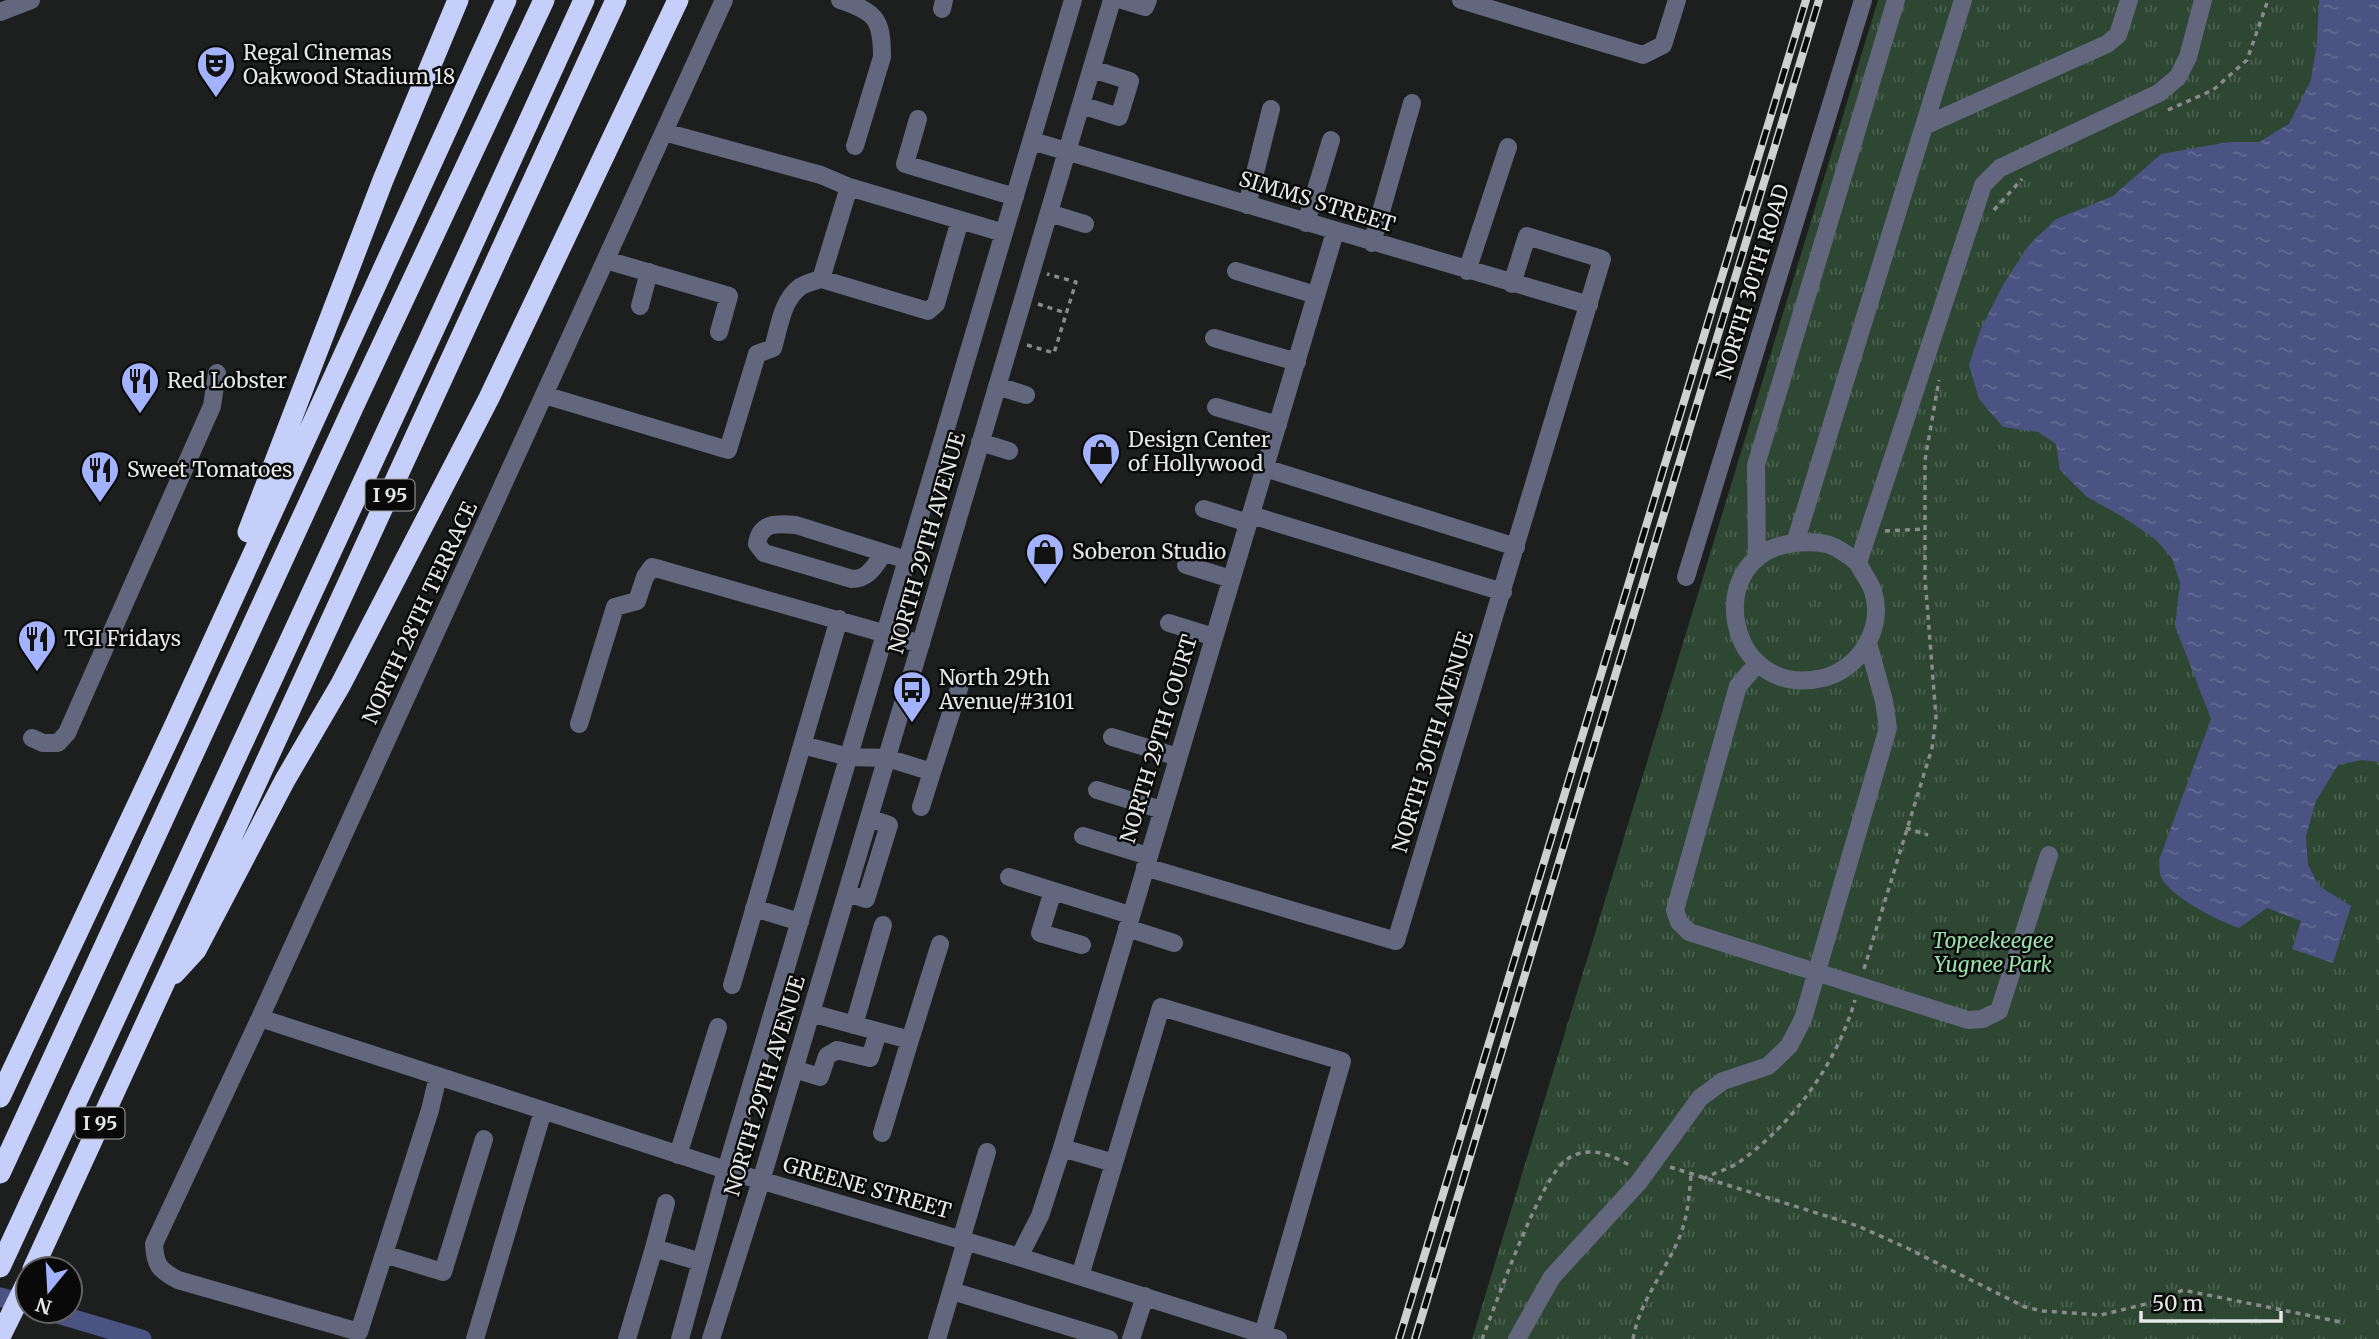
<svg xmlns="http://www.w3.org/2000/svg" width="2379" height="1339" font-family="Merriweather,serif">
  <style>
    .park { fill: url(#park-tufts) }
    .water { fill: url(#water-ripples) }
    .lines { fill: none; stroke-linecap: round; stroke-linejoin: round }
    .canal { stroke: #4a5381; stroke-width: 19 }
    .path { stroke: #898b8a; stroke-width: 3.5; stroke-dasharray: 5 5; stroke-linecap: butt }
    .minor { stroke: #62677d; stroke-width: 18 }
    .highway { stroke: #c5cffa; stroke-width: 21 }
    .rail-casing { stroke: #cfd1d0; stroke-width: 8 }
    .rail { stroke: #080908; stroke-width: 5; stroke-dasharray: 16; stroke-linecap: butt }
    .labels { text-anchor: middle; stroke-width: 5; stroke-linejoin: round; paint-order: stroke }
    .shield { fill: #080908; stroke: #a3a5a4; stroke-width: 2 }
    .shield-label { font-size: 19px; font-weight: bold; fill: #e6e8e7 }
    .poi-label { font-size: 21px; fill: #e6e8e7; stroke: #080908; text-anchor: start }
    .street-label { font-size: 21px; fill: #e6e8e7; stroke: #080908 }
    .park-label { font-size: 21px; font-style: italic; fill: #99e1aa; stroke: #080908 }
  </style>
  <defs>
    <pattern id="park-tufts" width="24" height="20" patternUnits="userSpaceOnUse" patternTransform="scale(1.75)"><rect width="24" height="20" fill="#2d4733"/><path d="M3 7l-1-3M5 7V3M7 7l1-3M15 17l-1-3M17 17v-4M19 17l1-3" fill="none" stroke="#4b6251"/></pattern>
    <pattern id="water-ripples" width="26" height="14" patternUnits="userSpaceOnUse" patternTransform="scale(1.75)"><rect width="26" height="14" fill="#4a5381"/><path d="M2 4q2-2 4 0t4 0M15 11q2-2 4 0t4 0" fill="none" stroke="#646c93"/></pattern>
  </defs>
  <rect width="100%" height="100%" fill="#1c1f1d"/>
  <path class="park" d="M1878,0H2379V1339H1472Z"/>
  <path class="water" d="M2319,0H2379V762L2362,760L2338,765L2316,801L2306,836L2308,865L2319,886L2351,906L2333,963L2292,949L2301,921L2267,908L2239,928C2220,922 2169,896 2161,877C2159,873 2160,865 2159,860L2211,719L2175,626L2180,583L2172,558L2155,539L2123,517L2087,497L2060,470L2056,444L2038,432L2003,427L1979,399L1969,365L1981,328L2004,283L2029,245L2056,219L2113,196L2161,154L2229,142H2259L2289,124L2311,80L2317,43Z"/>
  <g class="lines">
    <path class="canal" d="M0,1297L28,1305
      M47,1311L142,1339"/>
    <path class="path" d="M2168,110L2213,90L2247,60L2268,0
      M1994,210L2022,179
      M1038,304L1066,313
      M1027,345L1054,353L1076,282L1047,274
      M1885,531L1925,529
      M1906,828L1928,835
      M1864,969L1932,748L1936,717L1925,578V460L1939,380
      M1670,1167L1858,1226L1907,1248L2025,1307L2043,1311L2101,1315L2158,1301L2183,1290L2341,1322
      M1703,1179C1715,1172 1731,1169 1742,1160C1794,1122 1837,1063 1855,1000
      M1482,1339C1497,1302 1539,1180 1566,1160C1587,1144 1612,1155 1631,1166
      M1633,1339C1639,1304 1661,1277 1676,1245C1687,1223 1689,1199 1691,1175"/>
    <path class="minor" d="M840,0C876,12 882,19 882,57L855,146
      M1122,0L1145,7L1148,0
      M1461,0L1643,55L1663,45L1677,0
      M942,9L944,0
      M0,12L31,0
      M1081,105L1119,117L1130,81L1092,69
      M918,119L905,164L1015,197
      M1924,126L2107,44L2118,35L2129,0
      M664,132L821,175L849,187L1004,233
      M1032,141L1589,305
      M1247,205L1271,109
      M1049,213L1085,224
      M1306,223L1331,140
      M1372,243L1412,103
      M606,260L729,296L719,332
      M1236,271L1316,295
      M1467,271L1508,147
      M821,279L928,311L936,304L960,220
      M640,306L649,272
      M1214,338L1297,362
      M997,386L1026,395
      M544,395L728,450L757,354L773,348C779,328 782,300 800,287C806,283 814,281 821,279L849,187
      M1216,407L1278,425
      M980,442L1009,451
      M1265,468L1516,547
      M1204,509L1248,523
      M1251,515L1503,592
      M1795,543L1963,0
      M884,553C875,565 869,579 852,579L764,553L757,544C760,522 777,523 796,525L907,560
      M1757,558L1756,465L1896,0
      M1858,563C1835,544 1824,540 1795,543C1700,552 1724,701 1823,678C1859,670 1885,628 1873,591C1870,582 1862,572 1858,563L1983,185L2000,168L2159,93L2178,77L2188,57L2203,0
      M1186,565L1231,579
      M1686,577L1863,0
      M1169,623L1214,637
      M1758,663L1738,686L1675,910L1679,922L1689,932L1968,1020L1982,1019L1999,1011L2049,855
      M579,724L615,607L637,601L645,577L652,567L921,644
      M1112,737L1178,757
      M32,738L43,743H58L67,733L212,406L217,373
      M802,745L849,757L887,758L932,772L962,679
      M1097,790L1162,810
      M921,807L932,772
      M1083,836L1148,856
      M1145,867L1396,941L1602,259L1527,236L1512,284
      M1009,877L1130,915
      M1053,891L1040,933L1082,945
      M847,893L866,899L889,825L869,818
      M754,908L800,922
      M1127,928L1174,943
      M732,985L839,619
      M811,1013L910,1040L940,944
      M260,1018L726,1170L1019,1257L1278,1339
      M854,1025L883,925
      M794,1069L820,1077L827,1056L837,1050L870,1058L878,1032
      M882,1133L910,1040
      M484,1139L443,1272L384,1254L359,1332L178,1280C159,1270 155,1265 154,1244L260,1018L724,0
      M1062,1148L1114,1163
      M678,1155L718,1027
      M961,1240L987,1152
      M654,1248L666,1203
      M384,1254L430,1110L438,1076
      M1019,1257L1040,1216L1062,1148L1335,232
      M1080,1276L1161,1007L1342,1061L1263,1334
      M952,1291L1109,1339
      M475,1339L543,1111
      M627,1339L654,1248L701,1262
      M680,1339L726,1170L1073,0
      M711,1339L761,1181L1112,0
      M937,1339L966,1241
      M1131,1339L1145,1296
      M1517,1339L1552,1277L1639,1182L1700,1098L1723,1081L1768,1066L1789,1046L1803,1019L1888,728L1884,701L1868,643"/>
    <path class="highway" d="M248,532L383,180L458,0
      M174,974L196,950L285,780L341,684L489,398L678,0
      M0,1097L174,727L506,0
      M0,1173L355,403L544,0
      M0,1267L440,316L584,0
      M33,1269L616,0
      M0,1337L28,1280"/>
    <defs>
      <path id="rail" d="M1399,1339L1806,0
        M1415,1339L1819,0"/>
    </defs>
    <use href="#rail" class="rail-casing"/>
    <use href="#rail" class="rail"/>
  </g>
  <defs>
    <symbol id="theatre-pin" viewBox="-11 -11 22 30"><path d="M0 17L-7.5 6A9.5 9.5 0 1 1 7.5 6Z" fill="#a3b2fd" stroke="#080908"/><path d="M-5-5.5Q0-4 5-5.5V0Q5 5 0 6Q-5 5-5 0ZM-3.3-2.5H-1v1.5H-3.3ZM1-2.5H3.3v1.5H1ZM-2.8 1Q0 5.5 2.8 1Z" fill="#111"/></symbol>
    <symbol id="restaurant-pin" viewBox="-11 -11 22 30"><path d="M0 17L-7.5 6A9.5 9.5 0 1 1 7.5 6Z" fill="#a3b2fd" stroke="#080908"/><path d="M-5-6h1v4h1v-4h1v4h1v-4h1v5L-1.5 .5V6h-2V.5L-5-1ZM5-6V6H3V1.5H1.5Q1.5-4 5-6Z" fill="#111"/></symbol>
    <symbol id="shop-pin" viewBox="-11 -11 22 30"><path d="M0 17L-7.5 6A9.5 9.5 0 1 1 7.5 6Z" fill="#a3b2fd" stroke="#080908"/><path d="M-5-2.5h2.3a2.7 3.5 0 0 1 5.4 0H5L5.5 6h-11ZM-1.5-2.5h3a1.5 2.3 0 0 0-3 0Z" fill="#111"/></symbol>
    <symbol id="bus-pin" viewBox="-11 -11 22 30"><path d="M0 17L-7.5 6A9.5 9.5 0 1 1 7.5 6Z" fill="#a3b2fd" stroke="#080908"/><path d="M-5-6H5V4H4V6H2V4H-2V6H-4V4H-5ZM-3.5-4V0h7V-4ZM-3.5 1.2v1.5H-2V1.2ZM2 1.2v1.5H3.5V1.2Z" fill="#111"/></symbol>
  </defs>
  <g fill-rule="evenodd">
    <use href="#theatre-pin" x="194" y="43" width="44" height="60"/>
    <use href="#restaurant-pin" x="118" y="359" width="44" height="60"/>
    <use href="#shop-pin" x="1079" y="430" width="44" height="60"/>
    <use href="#restaurant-pin" x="78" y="448" width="44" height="60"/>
    <use href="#shop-pin" x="1023" y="530" width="44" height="60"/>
    <use href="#restaurant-pin" x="15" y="617" width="44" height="60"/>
    <use href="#bus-pin" x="890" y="668" width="44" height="60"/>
  </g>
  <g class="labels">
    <g class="shield">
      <rect x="365.5" y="479.5" width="49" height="31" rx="5"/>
      <rect x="75.5" y="1107.5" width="49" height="31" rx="5"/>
    </g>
    <g class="shield-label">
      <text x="390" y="502">I 95</text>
      <text x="100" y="1130">I 95</text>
    </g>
    <g class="poi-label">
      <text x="243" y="60">Regal Cinemas<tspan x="243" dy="24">Oakwood Stadium 18</tspan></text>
      <text x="167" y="388">Red Lobster</text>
      <text x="1128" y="447">Design Center<tspan x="1128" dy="24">of Hollywood</tspan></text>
      <text x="127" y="477">Sweet Tomatoes</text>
      <text x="1072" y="559">Soberon Studio</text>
      <text x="64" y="646">TGI Fridays</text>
      <text x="939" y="685">North 29th<tspan x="939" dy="24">Avenue/#3101</tspan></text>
    </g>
    <g class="street-label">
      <text transform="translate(1317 202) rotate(17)" y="7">SIMMS STREET</text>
      <text transform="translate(1753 282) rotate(-73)" y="7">NORTH 30TH ROAD</text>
      <text transform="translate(927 543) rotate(-74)" y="7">NORTH 29TH AVENUE</text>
      <text transform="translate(420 613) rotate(-65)" y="7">NORTH 28TH TERRACE</text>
      <text transform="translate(1159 739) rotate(-73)" y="7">NORTH 29TH COURT</text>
      <text transform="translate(1433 742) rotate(-73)" y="7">NORTH 30TH AVENUE</text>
      <text transform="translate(765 1086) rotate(-73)" y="7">NORTH 29TH AVENUE</text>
      <text transform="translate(867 1188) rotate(16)" y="7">GREENE STREET</text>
    </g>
    <g class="park-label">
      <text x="1993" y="948">Topeekeegee<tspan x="1993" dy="24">Yugnee Park</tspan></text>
    </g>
  </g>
  <g transform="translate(49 1290) rotate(198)"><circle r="33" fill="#080908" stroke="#616261" stroke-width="2"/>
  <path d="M0-5L12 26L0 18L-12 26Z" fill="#a3b2fd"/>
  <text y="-10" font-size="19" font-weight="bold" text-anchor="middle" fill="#e6e8e7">N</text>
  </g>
  <path d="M2141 1311v10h140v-10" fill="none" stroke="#e6e8e7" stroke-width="3.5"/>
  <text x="2152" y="1311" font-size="21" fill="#e6e8e7" stroke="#080908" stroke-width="5" paint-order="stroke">50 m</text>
</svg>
